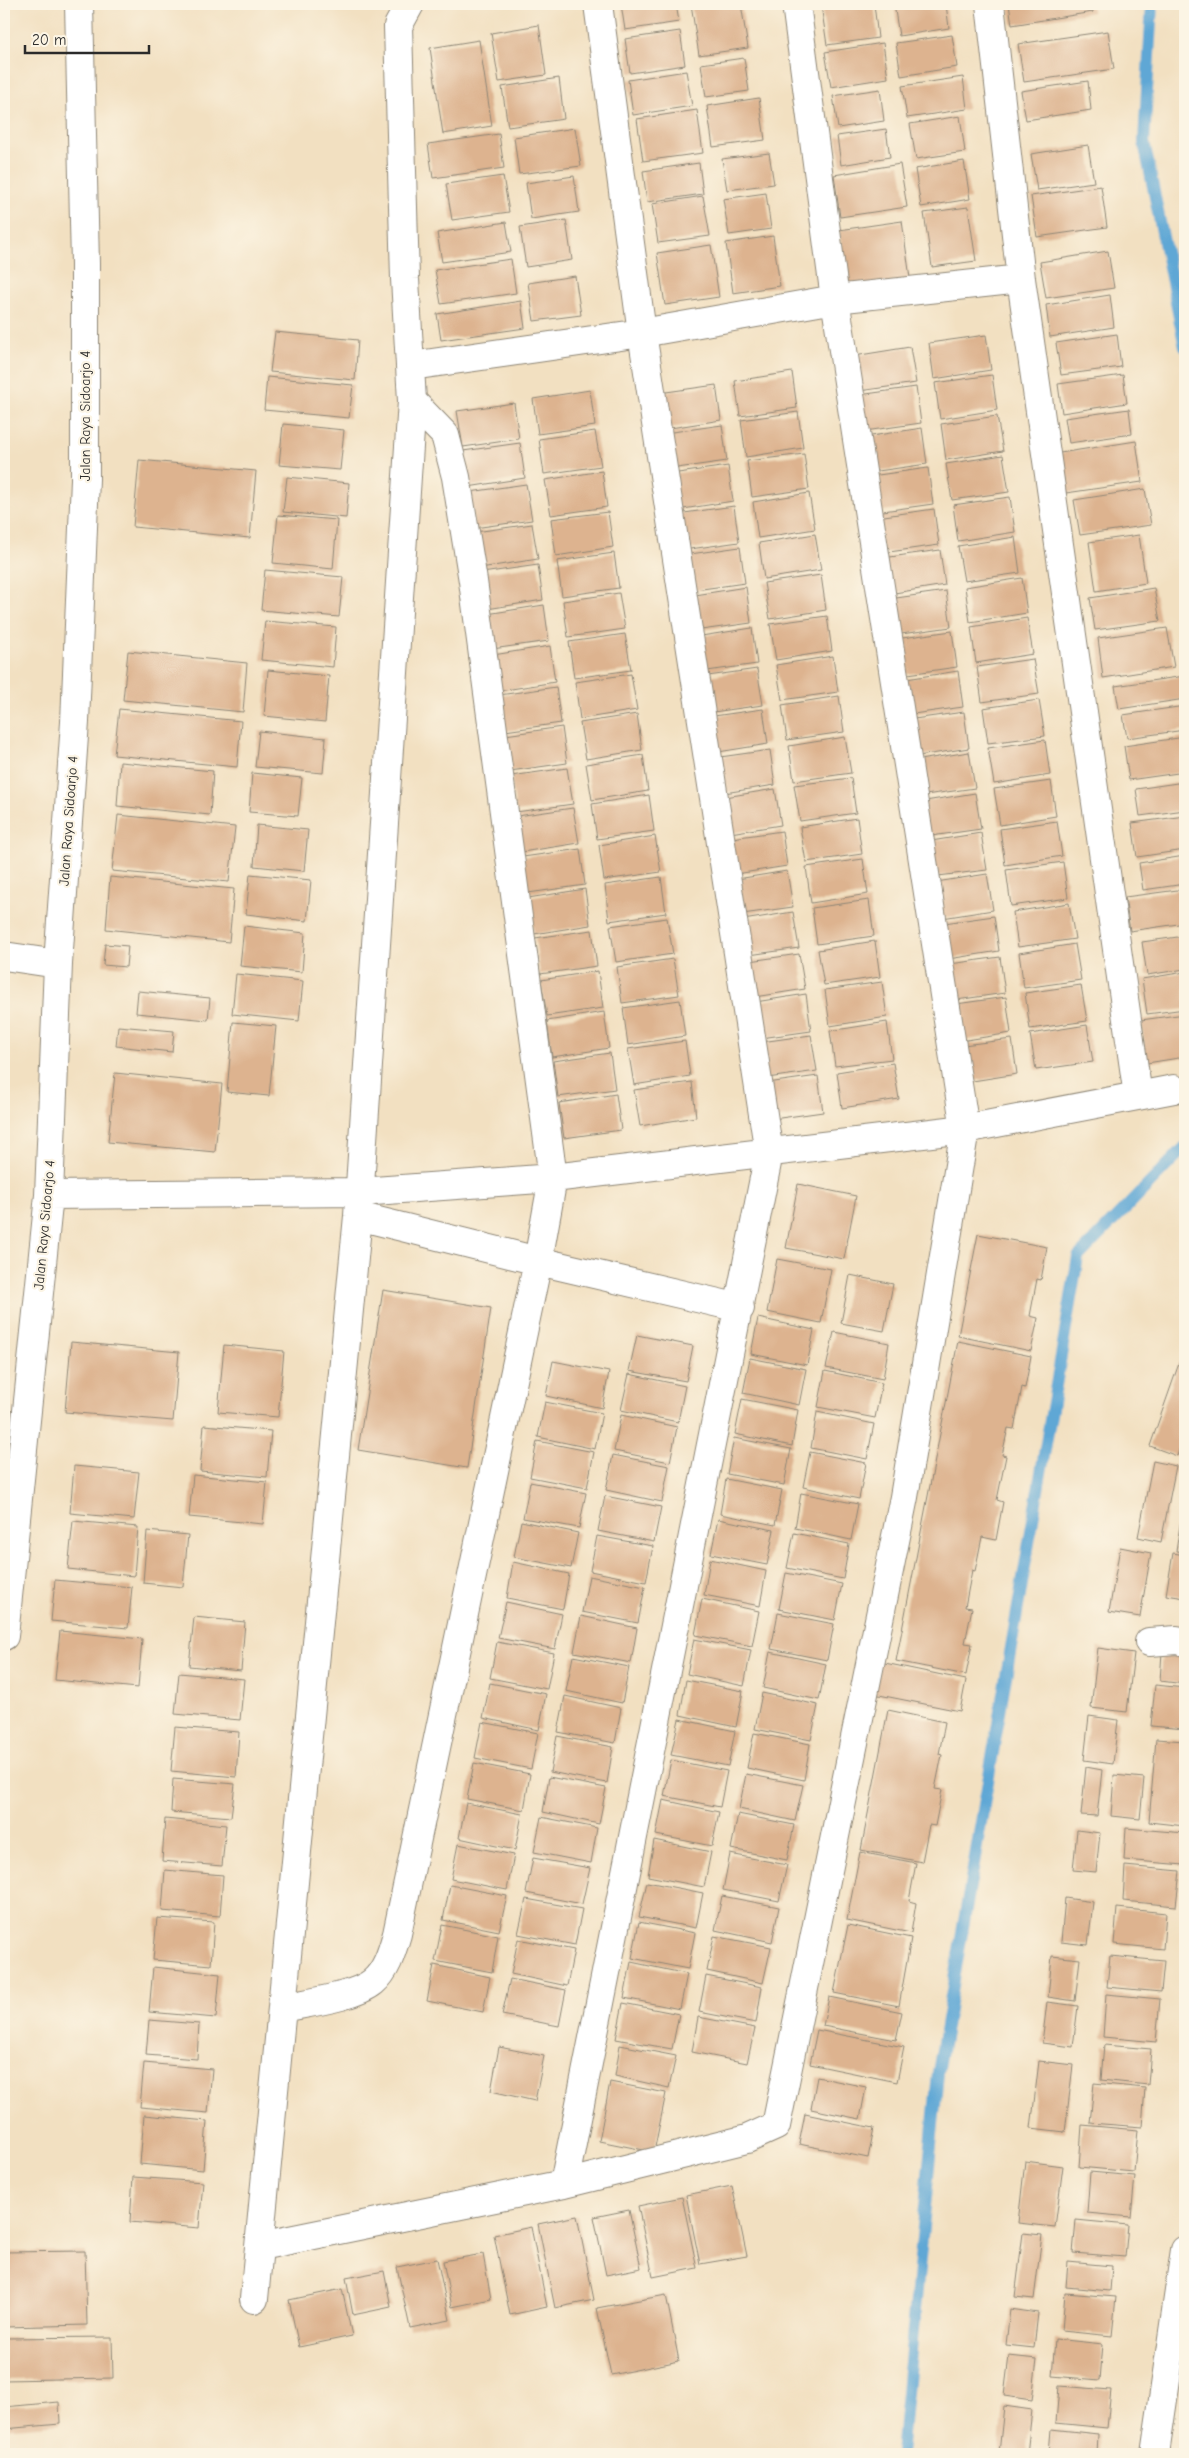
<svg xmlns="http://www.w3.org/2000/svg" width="1189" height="2458" font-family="'Comic Neue',sans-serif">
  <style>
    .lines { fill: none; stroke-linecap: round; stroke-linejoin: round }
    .stream { stroke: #5ea7d5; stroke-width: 12 }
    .building { fill: #ddb38f }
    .minor-casing { stroke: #8e8676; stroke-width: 30 }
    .minor { stroke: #fff; stroke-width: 28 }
    .labels { text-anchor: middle; stroke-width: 4.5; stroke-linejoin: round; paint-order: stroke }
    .street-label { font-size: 14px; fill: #2b2b2b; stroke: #fcf5e5 }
  </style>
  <rect width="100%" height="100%" fill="#fcf5e5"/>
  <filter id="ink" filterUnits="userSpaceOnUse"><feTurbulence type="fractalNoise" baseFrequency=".02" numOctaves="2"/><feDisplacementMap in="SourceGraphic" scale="10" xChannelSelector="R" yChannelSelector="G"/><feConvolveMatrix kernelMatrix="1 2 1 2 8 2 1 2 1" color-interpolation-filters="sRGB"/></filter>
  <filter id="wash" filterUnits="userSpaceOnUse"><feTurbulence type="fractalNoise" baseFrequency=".0096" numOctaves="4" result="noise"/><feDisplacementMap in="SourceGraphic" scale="20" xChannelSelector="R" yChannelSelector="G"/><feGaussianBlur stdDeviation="1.12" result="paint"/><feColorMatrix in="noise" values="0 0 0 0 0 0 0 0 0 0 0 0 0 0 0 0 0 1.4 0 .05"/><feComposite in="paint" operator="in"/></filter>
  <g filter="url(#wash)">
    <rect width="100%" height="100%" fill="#f2e0c1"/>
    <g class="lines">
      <path class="stream" d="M1152,4L1144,142L1185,347
        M901,2454L938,2073L1078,1257L1185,1147"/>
    </g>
    <g id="blocks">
      <path class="building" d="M621,4H676L679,22L625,30Z
        M691,4H741L748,48L699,55Z
        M874,4L878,38L827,45L821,5Z
        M894,4H946L949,28L899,36Z
        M1009,4H1092L1093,12L1012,25Z
        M539,25L546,75L499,82L491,33Z
        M680,31L685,65L630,73L625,39Z
        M1108,31L1114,69L1024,82L1018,44Z
        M952,35L957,67L901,76L896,43Z
        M479,40L492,126L443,134L430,48Z
        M883,43L888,78L831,87L825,52Z
        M744,58L749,91L706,97L701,64Z
        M686,71L692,106L633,115L628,80Z
        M963,77L967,109L907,118L902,86Z
        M559,78L564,119L508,127L502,87Z
        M1088,81L1091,110L1026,120L1021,91Z
        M880,89L884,121L838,128L833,96Z
        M759,98L765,140L713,147L707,106Z
        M697,110L703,153L643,161L637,119Z
        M960,116L965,152L916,159L910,124Z
        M575,128L581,166L519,174L514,137Z
        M886,129L890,157L841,165L837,136Z
        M499,134L504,168L433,178L428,144Z
        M1088,145L1094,182L1037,190L1031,154Z
        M769,153L774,184L727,190L722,159Z
        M964,161L970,199L921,207L915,169Z
        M699,163L703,194L647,202L643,171Z
        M900,164L907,207L840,217L834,175Z
        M503,176L509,212L452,220L446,184Z
        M574,176L579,212L531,219L526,183Z
        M1101,186L1107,227L1037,237L1031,196Z
        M766,193L771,229L729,235L723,199Z
        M703,196L710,236L658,243L652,204Z
        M968,207L976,261L932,267L924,213Z
        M566,220L572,260L526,267L520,227Z
        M902,221L911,285L849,294L839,230Z
        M506,222L511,252L442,262L437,233Z
        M773,236L780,286L733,293L726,243Z
        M711,245L719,297L665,305L657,253Z
        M1108,251L1114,288L1046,298L1040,262Z
        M511,259L516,293L441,304L435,270Z
        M575,276L581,315L534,321L528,283Z
        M1110,295L1114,327L1050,337L1046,305Z
        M521,301L525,328L441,340L437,314Z
        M275,332L358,340L355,380L270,372Z
        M1117,334L1121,367L1061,375L1056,343Z
        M986,335L991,370L934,379L929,343Z
        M910,347L916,383L859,391L854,356Z
        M792,372L797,408L740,416L735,381Z
        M992,375L997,410L940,419L935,383Z
        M1123,375L1127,403L1062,413L1058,384Z
        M267,377L353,385L349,418L264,410Z
        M716,385L721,420L664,429L659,393Z
        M916,387L921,423L865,431L859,395Z
        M590,390L595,426L538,434L533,399Z
        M514,403L519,439L463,447L457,411Z
        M1129,409L1132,434L1069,443L1065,418Z
        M798,412L803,448L746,457L741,420Z
        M997,416L1003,451L946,460L941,424Z
        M283,424L344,430L340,470L279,465Z
        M722,425L727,461L670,469L665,433Z
        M922,428L927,464L871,472L865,437Z
        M595,431L601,466L544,474L539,439Z
        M1136,441L1142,482L1066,493L1060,453Z
        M520,443L525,478L468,487L463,451Z
        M804,454L809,489L752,497L747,461Z
        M1003,455L1009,492L952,500L946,464Z
        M139,460L256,471L250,538L133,527Z
        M728,466L733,501L677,510L671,474Z
        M928,468L933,504L876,512L871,476Z
        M602,471L607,507L551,515L545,480Z
        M287,477L349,483L346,518L283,512Z
        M526,484L532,520L474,528L470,492Z
        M1145,489L1151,525L1080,535L1074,500Z
        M809,493L815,529L758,538L753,502Z
        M1010,497L1015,532L958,541L953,505Z
        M734,506L739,542L683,550L677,514Z
        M934,509L939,545L882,553L877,517Z
        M608,512L613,547L556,556L551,519Z
        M278,515L337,520L333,569L273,563Z
        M532,524L538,559L480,568L475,532Z
        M815,534L821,570L764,579L759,543Z
        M1139,535L1146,583L1096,591L1089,542Z
        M1015,537L1020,573L964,581L958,546Z
        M740,547L745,583L688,591L683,555Z
        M940,550L945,585L888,594L883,558Z
        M614,553L619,588L562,596L557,561Z
        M538,565L543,600L487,609L482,573Z
        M265,570L343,577L339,617L261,610Z
        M821,575L826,610L770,619L764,583Z
        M1022,578L1027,613L970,622L965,587Z
        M746,587L751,623L694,631L689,596Z
        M1154,588L1160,621L1095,630L1090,598Z
        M946,591L951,627L894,635L889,599Z
        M619,593L625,629L568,637L563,601Z
        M544,605L549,641L492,649L487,614Z
        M827,616L832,651L776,660L770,624Z
        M1027,618L1033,654L976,663L971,627Z
        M265,621L336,627L333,667L261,660Z
        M752,628L757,664L700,672L695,637Z
        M1167,628L1174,667L1103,678L1098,638Z
        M952,631L957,667L901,675L895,639Z
        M625,634L631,670L574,678L569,642Z
        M550,646L555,682L499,691L493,655Z
        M128,651L247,663L243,712L123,700Z
        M833,656L838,692L782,700L776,665Z
        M1033,659L1039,694L982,702L977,667Z
        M757,669L763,705L706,713L701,677Z
        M268,670L329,676L325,722L264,716Z
        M958,671L963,707L906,715L900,680Z
        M631,674L637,710L580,719L575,682Z
        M1185,676V699L1119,709L1115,686Z
        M556,687L561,723L505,731L499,695Z
        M839,696L844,732L787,740L782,705Z
        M1039,700L1045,736L988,743L983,708Z
        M1185,706V730L1127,738L1123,715Z
        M119,709L241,721L237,767L114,755Z
        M763,709L768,744L712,753L707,717Z
        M964,712L969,748L912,757L907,720Z
        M637,714L642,750L586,759L580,723Z
        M562,727L567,763L510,771L505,735Z
        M259,731L326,738L323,773L255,767Z
        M845,737L851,773L794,781L789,746Z
        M1185,737V772L1129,780L1124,746Z
        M1045,740L1050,775L994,784L988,748Z
        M770,750L775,785L718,794L713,758Z
        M969,752L975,788L918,796L913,761Z
        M643,755L648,791L592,800L586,764Z
        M120,762L213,771L210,815L117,806Z
        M567,768L573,804L516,812L511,776Z
        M252,773L302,778L298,816L249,812Z
        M851,778L856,813L800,821L794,785Z
        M1051,781L1056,816L1000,825L994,789Z
        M1184,782L1185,810L1140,816L1136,789Z
        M775,789L781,825L724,834L719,798Z
        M975,793L981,829L924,837L919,802Z
        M649,795L654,831L597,839L592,804Z
        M573,808L579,843L522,852L517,816Z
        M118,815L235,827L229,882L112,871Z
        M1185,816V850L1137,857L1132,823Z
        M857,818L862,854L806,862L800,827Z
        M1057,821L1062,856L1005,865L1000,829Z
        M257,825L308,830L304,871L254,866Z
        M782,831L787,866L730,875L725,839Z
        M981,833L987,870L930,877L925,842Z
        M655,836L661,872L604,880L599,845Z
        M580,849L585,885L528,893L523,857Z
        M1185,856V884L1143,890L1139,863Z
        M863,859L868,894L811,903L806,867Z
        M1063,862L1068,898L1011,906L1006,870Z
        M787,871L793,907L735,915L731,880Z
        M250,874L311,880L307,921L246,914Z
        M987,874L993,910L936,919L930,883Z
        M110,877L234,889L229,942L106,929Z
        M661,877L666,913L609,921L605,885Z
        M585,889L590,925L534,934L528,898Z
        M1185,889V923L1130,931L1125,897Z
        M869,900L874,936L817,944L812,908Z
        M1069,903L1075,939L1018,947L1013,912Z
        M793,912L799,948L742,956L737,921Z
        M994,916L999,951L942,960L937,924Z
        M667,918L673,954L616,962L610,926Z
        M244,926L305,933L302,972L240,966Z
        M592,930L597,966L540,974L535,938Z
        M1185,936V969L1147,975L1142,942Z
        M875,941L880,977L824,985L818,950Z
        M105,944L128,946L126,967L103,965Z
        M1075,944L1081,980L1024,988L1019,953Z
        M799,954L805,989L748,998L743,962Z
        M1000,957L1005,993L949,1001L943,965Z
        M673,959L679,995L622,1003L617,967Z
        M598,971L603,1008L547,1016L541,980Z
        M1185,972V1009L1147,1014L1142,979Z
        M236,974L303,981L299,1021L232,1014Z
        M882,982L887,1017L830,1026L825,990Z
        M1081,985L1087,1021L1030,1029L1025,993Z
        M138,991L210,998L208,1020L136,1013Z
        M806,994L811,1031L754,1039L749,1003Z
        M1006,997L1011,1033L954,1042L949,1005Z
        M680,1000L685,1036L628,1045L623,1008Z
        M604,1012L609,1048L552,1057L547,1021Z
        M1185,1014V1057L1147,1063L1141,1020Z
        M233,1022L276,1026L269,1096L227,1092Z
        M887,1022L892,1059L835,1066L830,1031Z
        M1087,1025L1093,1062L1036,1070L1030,1034Z
        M118,1026L174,1031L172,1052L116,1046Z
        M811,1035L817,1071L760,1079L754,1043Z
        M1012,1039L1017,1074L960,1083L955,1046Z
        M685,1041L690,1076L634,1085L628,1049Z
        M610,1053L615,1089L558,1097L553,1061Z
        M893,1063L899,1099L842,1108L837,1072Z
        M115,1073L222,1084L215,1152L108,1142Z
        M818,1076L823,1112L766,1120L760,1084Z
        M692,1082L696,1117L640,1126L634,1090Z
        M616,1094L621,1130L564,1138L559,1103Z
        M798,1184L856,1196L844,1259L786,1248Z
        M978,1234L1047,1247L1041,1280L1037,1279L1030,1316L1038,1318L1031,1351L958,1336Z
        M777,1259L831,1269L821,1323L767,1312Z
        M850,1275L893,1284L884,1331L841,1323Z
        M383,1290L491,1308L467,1468L358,1450Z
        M758,1318L814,1330L807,1365L751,1354Z
        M834,1332L889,1343L883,1379L826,1368Z
        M637,1335L693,1346L686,1381L629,1371Z
        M958,1341L1031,1356L1025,1388L1022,1387L1014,1429L1008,1428L1002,1455L1006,1456L997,1500L1003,1502L996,1540L982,1537L975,1571L972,1570L965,1607L972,1608L965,1643L972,1644L966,1675L896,1661Z
        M71,1342L179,1352L173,1421L65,1412Z
        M224,1345L284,1351L278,1417L218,1412Z
        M1183,1352L1185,1353V1433L1177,1456L1150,1446Z
        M750,1358L806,1369L799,1405L743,1393Z
        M553,1361L609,1372L602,1408L546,1396Z
        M825,1371L882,1383L875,1418L818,1407Z
        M629,1374L685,1386L678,1422L621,1410Z
        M742,1399L798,1410L792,1446L735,1434Z
        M545,1402L602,1413L595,1449L538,1437Z
        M817,1412L874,1424L867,1459L811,1448Z
        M621,1415L677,1427L670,1462L614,1451Z
        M204,1425L271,1431L267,1477L200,1471Z
        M734,1438L791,1449L784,1485L727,1474Z
        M537,1441L594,1452L587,1488L530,1477Z
        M810,1452L866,1463L859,1499L803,1487Z
        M613,1455L669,1466L662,1502L606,1490Z
        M1153,1461L1176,1466L1161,1542L1138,1537Z
        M74,1466L139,1472L134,1519L70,1513Z
        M193,1475L267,1482L263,1524L189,1517Z
        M726,1479L782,1490L775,1525L720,1514Z
        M530,1482L586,1493L579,1528L523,1518Z
        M1184,1490H1185V1510L1181,1509Z
        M801,1493L858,1504L851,1540L795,1528Z
        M605,1496L661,1507L654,1542L598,1531Z
        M718,1519L774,1530L767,1565L711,1554Z
        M1181,1519L1185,1520V1552L1176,1551Z
        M73,1521L138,1527L134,1576L68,1569Z
        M521,1521L578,1533L571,1568L514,1557Z
        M147,1531L188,1535L183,1587L143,1583Z
        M794,1533L849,1544L843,1579L787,1568Z
        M597,1536L653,1546L646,1582L590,1571Z
        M1120,1547L1151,1553L1140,1617L1109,1612Z
        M1173,1553L1185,1555V1598L1166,1595Z
        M710,1559L766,1571L760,1606L704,1595Z
        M513,1562L569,1574L563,1609L507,1598Z
        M786,1573L842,1584L835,1620L779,1609Z
        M589,1576L645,1587L638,1623L582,1612Z
        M55,1580L132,1587L128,1628L51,1621Z
        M702,1599L759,1611L752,1646L695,1635Z
        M506,1602L562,1614L555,1649L498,1638Z
        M778,1613L834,1624L827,1660L771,1649Z
        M581,1616L637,1628L631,1663L574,1652Z
        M194,1617L245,1622L241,1671L189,1666Z
        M60,1631L142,1639L138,1688L55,1680Z
        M694,1639L751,1650L744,1686L687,1674Z
        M497,1642L554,1653L547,1689L490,1678Z
        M1098,1648L1134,1653L1127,1712L1091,1708Z
        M770,1652L826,1664L819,1700L763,1688Z
        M1162,1652L1185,1654V1684L1160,1681Z
        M573,1656L629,1667L622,1703L566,1691Z
        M880,1662L966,1680L960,1711L874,1694Z
        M179,1673L244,1679L240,1720L175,1714Z
        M686,1680L743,1691L736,1727L680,1715Z
        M490,1683L546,1694L539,1730L483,1718Z
        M1155,1685L1185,1688V1729L1151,1726Z
        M762,1693L818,1705L811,1740L755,1729Z
        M565,1696L621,1708L615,1743L558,1732Z
        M888,1710L945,1722L939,1754L942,1755L935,1789L942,1790L935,1826L929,1825L922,1862L861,1850Z
        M1089,1716L1118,1720L1113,1764L1084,1760Z
        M679,1719L735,1731L728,1766L671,1755Z
        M482,1722L538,1733L531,1769L475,1758Z
        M175,1727L239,1732L236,1777L171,1771Z
        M754,1733L810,1744L804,1780L747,1768Z
        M557,1736L613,1747L607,1783L550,1772Z
        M1156,1739L1185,1741V1826L1149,1822Z
        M671,1760L727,1771L720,1807L664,1796Z
        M474,1763L530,1774L524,1810L467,1799Z
        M1086,1767L1102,1770L1097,1816L1081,1815Z
        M746,1774L803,1785L795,1821L739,1809Z
        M1114,1775L1144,1778L1140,1819L1111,1816Z
        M549,1777L606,1788L599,1824L543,1812Z
        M173,1779L235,1784L231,1817L171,1812Z
        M663,1800L719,1812L712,1846L656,1835Z
        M466,1803L522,1814L515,1850L459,1838Z
        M738,1814L794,1825L787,1860L731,1849Z
        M541,1817L597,1828L591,1863L534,1852Z
        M165,1819L226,1825L222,1866L162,1861Z
        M1126,1828L1185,1833L1184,1865L1124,1860Z
        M1077,1830L1100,1833L1096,1872L1073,1870Z
        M654,1840L711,1852L704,1887L648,1876Z
        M458,1844L514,1855L507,1890L451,1879Z
        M860,1852L916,1863L909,1901L916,1903L911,1933L847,1920Z
        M730,1854L787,1865L779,1901L723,1890Z
        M533,1858L590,1868L582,1904L526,1893Z
        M1125,1866L1180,1871L1176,1906L1123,1901Z
        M165,1870L223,1875L220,1916L162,1911Z
        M647,1882L703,1893L696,1928L639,1917Z
        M450,1885L507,1896L499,1931L443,1920Z
        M722,1896L779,1907L772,1942L715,1930Z
        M1065,1898L1093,1902L1088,1945L1061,1942Z
        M526,1899L582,1909L575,1945L518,1934Z
        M1117,1908L1166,1913L1163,1949L1114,1944Z
        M157,1918L214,1922L211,1965L153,1960Z
        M639,1922L695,1933L688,1969L632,1958Z
        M442,1925L498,1936L492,1972L435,1961Z
        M848,1925L911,1938L899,2006L834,1993Z
        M714,1936L771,1947L763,1983L707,1971Z
        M518,1939L574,1950L567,1986L511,1974Z
        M1052,1956L1080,1959L1075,2001L1048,1997Z
        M1110,1956L1164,1961L1161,1992L1107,1987Z
        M631,1962L687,1974L680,2009L624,1998Z
        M434,1965L490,1977L483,2012L427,2001Z
        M153,1967L220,1974L216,2018L149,2012Z
        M706,1976L762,1987L756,2023L699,2012Z
        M510,1979L566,1990L559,2026L502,2015Z
        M1106,1994L1160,1999L1156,2042L1103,2037Z
        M829,1997L902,2012L896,2040L823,2026Z
        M1047,2002L1078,2006L1073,2047L1042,2043Z
        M623,2003L679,2014L672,2049L616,2039Z
        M698,2017L755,2028L747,2063L692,2052Z
        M149,2020L199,2024L197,2059L146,2055Z
        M817,2030L904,2047L897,2082L810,2064Z
        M620,2045L676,2056L669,2088L615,2076Z
        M1104,2045L1151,2049L1148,2085L1101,2080Z
        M499,2047L544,2056L535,2101L491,2091Z
        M1039,2061L1073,2065L1065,2132L1031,2128Z
        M144,2063L212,2069L208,2113L140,2107Z
        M817,2077L866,2087L860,2119L811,2109Z
        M610,2082L666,2093L654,2152L599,2141Z
        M1094,2083L1145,2088L1142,2127L1090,2123Z
        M805,2114L874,2128L868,2158L799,2144Z
        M144,2115L207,2121L203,2170L140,2164Z
        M1082,2125L1138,2130L1134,2172L1079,2167Z
        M1025,2161L1063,2166L1055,2227L1018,2223Z
        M1090,2172L1135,2176L1131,2217L1087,2213Z
        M133,2177L203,2182L199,2228L130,2222Z
        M732,2186L747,2256L700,2264L686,2195Z
        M682,2197L697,2268L653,2277L638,2206Z
        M629,2210L641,2268L606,2275L594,2217Z
        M577,2216L594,2300L555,2308L538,2224Z
        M1076,2220L1128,2225L1125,2257L1073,2253Z
        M531,2227L547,2307L510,2315L494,2235Z
        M1023,2233L1042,2235L1034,2299L1015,2297Z
        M85,2251L87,2325L4,2327V2252Z
        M483,2254L491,2299L452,2307L443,2261Z
        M437,2259L450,2320L410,2328L397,2267Z
        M1068,2262L1112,2266L1110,2291L1066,2287Z
        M384,2271L391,2307L353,2315L346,2278Z
        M342,2289L352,2336L299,2347L289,2300Z
        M1065,2293L1116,2297L1112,2336L1062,2331Z
        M666,2295L679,2361L611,2375L597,2308Z
        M1010,2309L1038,2313L1034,2348L1006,2345Z
        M112,2337L113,2378L4,2380V2338Z
        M1055,2339L1103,2344L1100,2380L1052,2376Z
        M1009,2356L1037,2359L1032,2400L1004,2396Z
        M1059,2386L1111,2390L1107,2428L1056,2423Z
        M59,2402L60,2424L4,2429V2407Z
        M1004,2406L1032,2410L1027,2454L999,2453Z
        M1051,2429L1098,2434L1097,2454H1049Z"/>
    </g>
  </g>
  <g filter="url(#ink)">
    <use href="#blocks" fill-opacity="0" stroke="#8e8676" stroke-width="1"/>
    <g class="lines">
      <defs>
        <path id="minor" d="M990,4L1021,279L1138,1096
          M411,366L642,333L835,299L1021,279
          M4,956L58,964
          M49,1195L360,1192L553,1178L965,1129L1174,1089
          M358,1216L538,1261L740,1308
          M4,1636L49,1195L58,964L75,722L85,479V264L79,4
          M1149,1642L1177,1640L1185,1642
          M283,2008C306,2003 355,1997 373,1982C387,1970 392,1951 397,1934L538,1261L553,1178L473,581L456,477L445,435L412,401
          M564,2184L747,2139L776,2126L904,1497L965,1129L835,299L796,4
          M260,2246L564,2184L769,1153L642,333L598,4
          M254,2299L358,1216L412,401L405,279L398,26L410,4
          M1155,2454L1185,2250"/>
      </defs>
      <use href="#minor" class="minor-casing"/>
      <use href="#minor" class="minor"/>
    </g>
  </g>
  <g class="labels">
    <g class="street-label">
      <text transform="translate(85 416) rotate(-90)" y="5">Jalan Raya Sidoarjo 4</text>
      <text transform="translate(68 821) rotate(-86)" y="5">Jalan Raya Sidoarjo 4</text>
      <text transform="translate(44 1225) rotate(-85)" y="5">Jalan Raya Sidoarjo 4</text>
    </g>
  </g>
  <rect width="1189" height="2458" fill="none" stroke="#fcf5e5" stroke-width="20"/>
  <path d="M25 45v8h124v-8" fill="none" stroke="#2b2b2b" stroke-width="2.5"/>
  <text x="32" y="45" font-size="15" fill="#2b2b2b" stroke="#fcf5e5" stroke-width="4" paint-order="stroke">20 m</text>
</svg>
